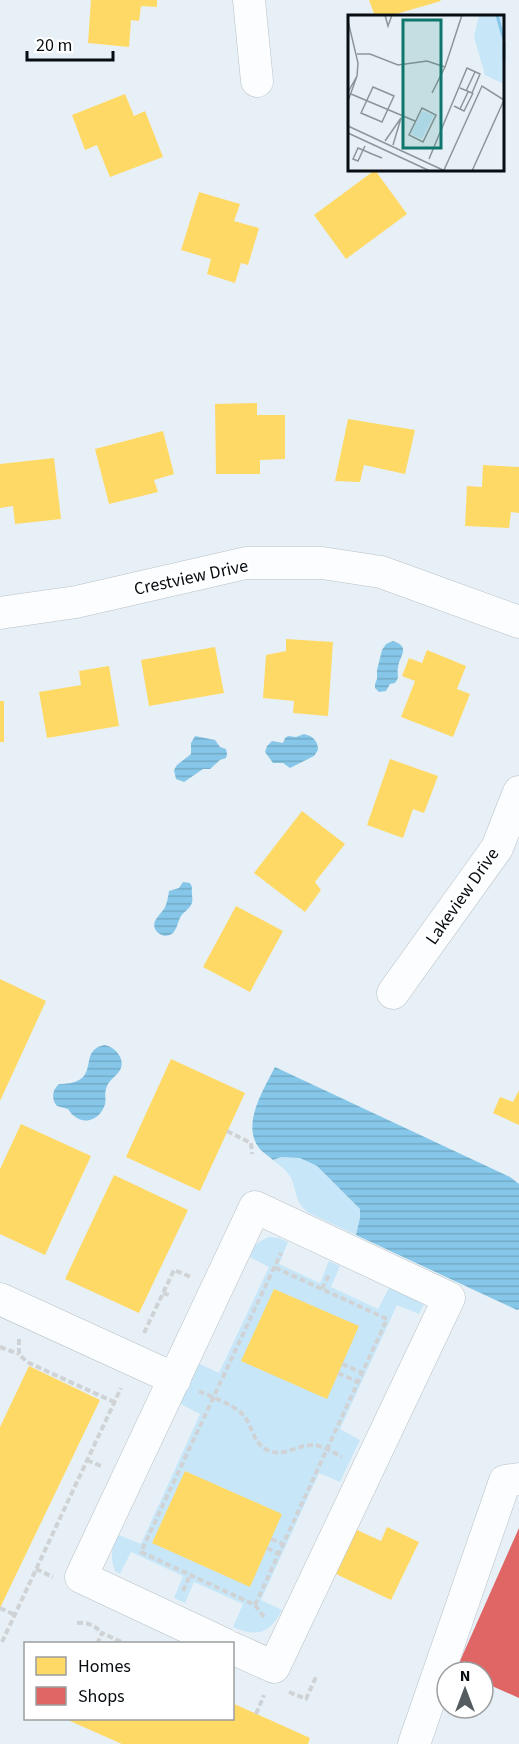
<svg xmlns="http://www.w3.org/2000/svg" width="519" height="1744" font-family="'Source Sans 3',sans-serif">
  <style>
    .grass { fill: #c7e7f9 }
    .water { fill: url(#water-rules) }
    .homes { fill: #ffd966 }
    .shops { fill: #e06666 }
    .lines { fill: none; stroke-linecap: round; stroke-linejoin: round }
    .minor-casing { stroke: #b9c1c6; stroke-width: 33 }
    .path { stroke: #d0d3d5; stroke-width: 4; stroke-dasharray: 6 3; stroke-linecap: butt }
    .minor { stroke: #fbfdfe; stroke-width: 32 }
    .labels { text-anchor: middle; stroke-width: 6; stroke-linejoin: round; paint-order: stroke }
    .street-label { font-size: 18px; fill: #070d10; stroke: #fff }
    .inset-river { fill: none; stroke: #86c7e9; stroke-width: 3 }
    .inset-road { fill: none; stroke: #8d959a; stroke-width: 1.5 }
    .view { fill: #0f766e; fill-opacity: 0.15; stroke: #0f766e; stroke-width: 3 }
    .inset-edge { fill: none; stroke: #070d10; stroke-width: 3 }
  </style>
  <defs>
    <pattern id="water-rules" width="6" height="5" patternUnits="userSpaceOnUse" patternTransform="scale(1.5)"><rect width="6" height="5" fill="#86c7e9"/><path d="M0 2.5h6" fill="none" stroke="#72aac7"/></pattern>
  </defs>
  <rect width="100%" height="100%" fill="#e6f0f6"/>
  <path class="grass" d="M280,1157L300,1158L317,1166L360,1209V1218L356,1235L309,1213C295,1203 297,1192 291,1178C287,1170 280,1166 273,1160Z
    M269,1237L279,1238L288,1242L279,1264L320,1283L329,1261L340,1266L331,1287L378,1309L389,1288L424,1304L419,1314L397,1305L340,1429L360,1440L340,1482L319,1473L261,1600L282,1610C270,1633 258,1638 233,1627L243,1604L194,1582L185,1603L174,1598L183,1576L131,1552L120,1574L115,1571C110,1557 111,1547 119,1535L141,1544L200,1414L179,1403L198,1363L219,1373L269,1267L248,1256C253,1246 258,1241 269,1237Z"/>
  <path class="water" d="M393,641C411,647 400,655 398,667C397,671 398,674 398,678L395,683L390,684L386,691L379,692L375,688V684L377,679V670L382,650L386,644Z
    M304,734C313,736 318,741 318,750L314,756L290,768L283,763H273L265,752L267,746L272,741L283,743L285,738L288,736L296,737Z
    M195,736L215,740L220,747L226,749L227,754L226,758L220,760L210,769H203L184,782L176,779L174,770L177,765L191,754V743Z
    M183,882L190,883L192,887C191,893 194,900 191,905C188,910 184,912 181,916C178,921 177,929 173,933C164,940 151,932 155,921C157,917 161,913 164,909C167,904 168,897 169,891L179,888Z
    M105,1045C115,1047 126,1059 120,1070C116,1077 108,1080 106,1089C104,1095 107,1101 104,1107C96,1125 77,1124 68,1109L57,1106C51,1099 52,1090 59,1084C105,1084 75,1050 105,1045Z
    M275,1067L510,1177L519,1184V1309L517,1310L356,1235L360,1218V1209L317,1166L300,1158L281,1157L273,1160C269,1156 262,1152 259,1148C241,1124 264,1089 275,1067Z"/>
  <path class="homes" d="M91,0H157V7L141,6L139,21L131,20L129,47L88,43Z
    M369,0H440L441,1L389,16H375Z
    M125,94L134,116L145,111L163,157L110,177L97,145L85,150L72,115Z
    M375,170L407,214L346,259L314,215Z
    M199,192L240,204L234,221L259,228L248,265L241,263L235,283L207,274L211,259L181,250Z
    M257,403V415H285V459L260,460V474H216L215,404Z
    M348,419L415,430L405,474L364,465L360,482L335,481Z
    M163,431L174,474L154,480L158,492L109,504L95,449Z
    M54,458L61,519L15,524L13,506L0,508V464Z
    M483,465L519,467V513L511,512L509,528L465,526L467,486L482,487Z
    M286,639L333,642L328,716L293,713L294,701L263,698L266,655L286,651Z
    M215,647L224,693L149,706L141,660Z
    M427,650L466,666L457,689L470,694L453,737L401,717L415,681L402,676L409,658L422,663Z
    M109,666L119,726L47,738L39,692L81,685L79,671Z
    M0,701H4V742H0Z
    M390,759L438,776L424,813L413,809L403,838L367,825Z
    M302,811L345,844L315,882L321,890L305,912L254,873Z
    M236,906L283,931L250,992L203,967Z
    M0,979L46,1001L0,1101Z
    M171,1059L245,1093L200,1191L126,1157Z
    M519,1090V1125L493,1113L500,1097L513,1102Z
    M21,1124L91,1156L45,1255L0,1234V1169Z
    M114,1175L188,1210L139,1313L65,1279Z
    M274,1289L359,1326L327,1399L241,1361Z
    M29,1366L100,1400L0,1608V1427Z
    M185,1471L282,1514L250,1587L152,1543Z
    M387,1527L419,1542L391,1600L336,1574L357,1530L381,1541Z
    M232,1703L310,1738L308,1744H122L70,1721L71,1718H232Z"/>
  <path class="shops" d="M519,1528V1698L483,1682V1672H460L456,1670Z"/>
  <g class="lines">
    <defs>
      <path id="minor" d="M249,0L257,81
        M0,613L76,602L246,563H322L381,572L519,622
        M393,993L497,848L519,792
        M0,1299L175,1379
        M224,1644L81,1577L255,1207L449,1298L274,1667L232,1648
        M414,1744L505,1481L519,1479"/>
    </defs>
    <use href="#minor" class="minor-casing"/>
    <path class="path" d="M227,1131L251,1143L252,1154
      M322,1289L329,1275
      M163,1293L169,1295
      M144,1333L174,1270L191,1277
      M19,1339V1354L27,1362L114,1402
      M0,1347L19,1354
      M342,1364L363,1373
      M338,1373L358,1382
      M199,1391C213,1398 234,1404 244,1416C253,1427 253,1443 267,1450C284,1458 296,1445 312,1445C322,1445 333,1452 342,1457
      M87,1460L101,1466
      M271,1539L283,1544
      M267,1548L279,1554
      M36,1569L53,1577
      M183,1591L190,1575
      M255,1605L387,1319L274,1267
      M0,1608L15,1615
      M264,1617L255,1605L141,1552L281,1253
      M77,1623C88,1622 94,1625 102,1633
      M2,1642L121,1388
      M97,1644L102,1633L126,1644
      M289,1692L306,1699L315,1679L311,1677
      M256,1714L264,1695"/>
    <use href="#minor" class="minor"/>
  </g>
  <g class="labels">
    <g class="street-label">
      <text transform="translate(191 577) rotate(-12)" y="6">Crestview Drive</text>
      <text transform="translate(462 896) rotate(-55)" y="6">Lakeview Drive</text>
    </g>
  </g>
  <g transform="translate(348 15)">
    <rect width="156" height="156" fill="#e6f0f6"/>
    <path d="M74,96L86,100L74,124L63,119Z" fill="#c7e7f9"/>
    <path d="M131,0H156V69L137,60L126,22Z" fill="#c7e7f9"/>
    <path class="inset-river" d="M149,0L156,25M156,27V46"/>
    <path class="inset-road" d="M37,0L40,11L44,0M0,6L10,48L9,61M9,39H22L50,50L79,46L97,52M25,72L46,81L34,107L13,98ZM118,76L127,57M0,77L9,61L0,86M84,78L97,52L114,0M3,79L67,106M106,91L116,96L125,78M74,93L88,100L75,127L61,120ZM112,94L120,77M0,111L97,156M0,118L82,156M37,126L53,103L45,130M17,131L15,135L10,146L5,144L10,133L15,135L24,139L34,143M81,144L119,53L132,59L124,78L112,73M96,155L134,71L156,85M124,156L156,85"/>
    <path class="view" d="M55,5H93V133H55Z"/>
    <rect width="156" height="156" class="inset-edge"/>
  </g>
  <rect x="24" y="1642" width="210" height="78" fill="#ffffff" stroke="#9c9e9f" stroke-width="1.5"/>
  <rect x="36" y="1657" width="30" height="18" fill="#ffd966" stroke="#9c9e9f" stroke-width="1.5"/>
  <text x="78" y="1672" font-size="18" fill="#070d10">Homes</text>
  <rect x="36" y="1687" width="30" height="18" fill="#e06666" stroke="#9c9e9f" stroke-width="1.5"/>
  <text x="78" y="1702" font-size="18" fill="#070d10">Shops</text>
  <g transform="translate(465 1690)"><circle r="28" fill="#ffffff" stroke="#9c9e9f" stroke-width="1.5"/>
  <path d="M0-4.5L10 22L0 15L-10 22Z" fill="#555c60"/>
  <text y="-9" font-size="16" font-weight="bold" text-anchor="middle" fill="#070d10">N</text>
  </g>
  <path d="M27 51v9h86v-9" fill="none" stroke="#070d10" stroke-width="3"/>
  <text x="36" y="51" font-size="18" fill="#070d10" stroke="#ffffff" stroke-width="4.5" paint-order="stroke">20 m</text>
</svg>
